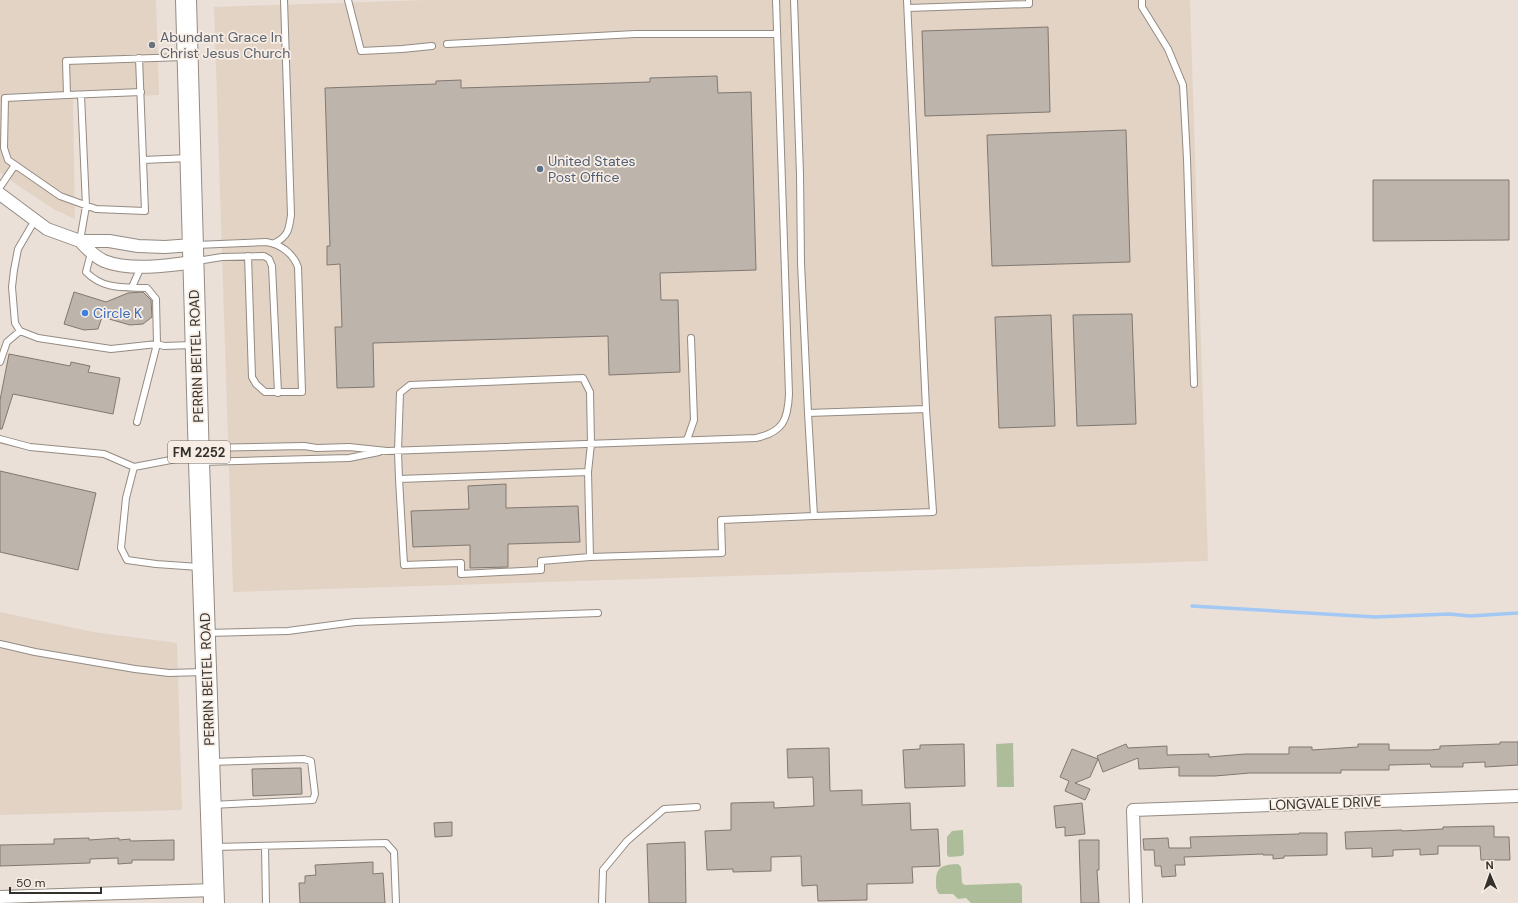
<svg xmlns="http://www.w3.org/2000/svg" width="1518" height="903" font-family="'DM Sans',sans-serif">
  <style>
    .built { fill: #e2d3c5 }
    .green { fill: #adbd9a }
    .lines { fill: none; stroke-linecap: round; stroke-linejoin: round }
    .stream { stroke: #a2c8f3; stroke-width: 3.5 }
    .building { fill: #bdb4ab; stroke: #817870 }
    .lane-casing { stroke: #948b83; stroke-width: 8 }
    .street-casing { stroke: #948b83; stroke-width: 14 }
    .primary-casing { stroke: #948b83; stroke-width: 22 }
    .lane { stroke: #fff; stroke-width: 6 }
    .street { stroke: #fff; stroke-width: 12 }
    .primary { stroke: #fff; stroke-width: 20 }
    .worship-dot { fill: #6b7280; stroke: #f7ede4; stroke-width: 1.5 }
    .service-dot { fill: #5c6f8a; stroke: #f7ede4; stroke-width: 1.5 }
    .shop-dot { fill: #3f7fe0; stroke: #f7ede4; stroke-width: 1.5 }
    .labels { text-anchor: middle; stroke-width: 3.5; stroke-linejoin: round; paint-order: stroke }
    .shield { fill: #f7ede4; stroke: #6e6963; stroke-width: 1 }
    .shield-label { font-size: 13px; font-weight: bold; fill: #34302c }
    .worship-label { font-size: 14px; fill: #5b616d; stroke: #f7ede4; text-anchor: start }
    .service-label { font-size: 14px; fill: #4e5e75; stroke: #f7ede4; text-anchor: start }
    .shop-label { font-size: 14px; fill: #366cbe; stroke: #f7ede4; text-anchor: start }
    .street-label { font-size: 14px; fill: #34302c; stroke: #f7ede4 }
  </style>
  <rect width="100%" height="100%" fill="#eae0d7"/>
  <path class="built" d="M0,0H156L159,95L73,98L75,219L55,210L17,185L0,172Z
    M426,0H1190L1208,561L233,592L214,7Z
    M0,612L93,632L177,643L182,810L0,815Z"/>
  <path class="green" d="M1013,743L1014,787H997L996,744Z
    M963,830L964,854L962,856L949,857L947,855V837L952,831Z
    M958,864L961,867L962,883L965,885L1019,883L1022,886V903H971L966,898L958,899L953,894H939C936,890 936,887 936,882C936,865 944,865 958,864Z"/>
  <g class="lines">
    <path class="stream" d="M1192,606L1375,617L1449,614L1470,616L1518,613"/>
  </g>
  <path class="building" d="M1048,27L1050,112L925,116L922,31Z
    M717,76L718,93L751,92L756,270L660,273L661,300H678L680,372L609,375L608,336L373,343L374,387L337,388L335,327H342L340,264L327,265V246H330L325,88L436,84V81L461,80V88L650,82V78Z
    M1126,130L1130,262L992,266L987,135Z
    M1373,180H1509V240L1373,241Z
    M74,292L106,302L128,293L143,292L151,300L152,317L143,324L130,325L102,317L98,329L84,330L64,324Z
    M1132,314L1136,424L1077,426L1073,315Z
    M1051,315L1055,426L999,428L995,317Z
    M9,354L70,366L71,362L90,366L88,372L120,378L113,414L13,394L2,429H0V400Z
    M0,471L96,493L78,570L0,552Z
    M506,484V508L578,506L580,542L508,544V567L470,568V545L413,547L411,511L469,509L468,486Z
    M1500,742H1518V765L1485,767V762L1463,763V767H1431L1430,764L1389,765V770H1341V773H1250L1215,776H1179V767L1139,769L1138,758L1103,772L1097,756L1126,744L1128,748L1167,746V755L1209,754V757L1245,754H1289V747H1312V750L1358,747V744H1389V750H1430L1440,749V746L1500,744Z
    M964,744L965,786L905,788L903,750L920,749V745Z
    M829,748L830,791L862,790V805L910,803L911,830L938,829L940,866L912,867L913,883L867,884V900L818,901L817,885L802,886L801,856L771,857V871L733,872V869L707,870L705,831L731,830V803L774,802V808L814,806L813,777L788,778L787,749Z
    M1072,749L1098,759L1090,777L1075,783L1090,789L1085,800L1065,791L1069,781L1060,777Z
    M301,768L302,794L253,796L252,769Z
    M1082,803L1085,834L1065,836V827L1056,828L1054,806Z
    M452,822V836L435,837L434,823Z
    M1494,826V837H1509L1510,860H1481L1480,846H1438V854L1420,855V849L1393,850V856L1372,857V848L1346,849L1345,832L1402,830V831L1443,829V827Z
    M1299,833H1327V855L1284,856V858L1273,859V855H1263V854L1184,857L1185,865H1175L1176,876L1162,877L1161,866H1155L1154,850H1144L1143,839L1168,838L1169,848H1191L1190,837L1299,834Z
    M89,838V840L119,838V840L130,839V841L174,840V860H132V863L118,864V858L90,859V863L0,866V845L54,844V839Z
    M1079,840H1099V870H1097L1099,903H1081Z
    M685,842L686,903H649L647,844Z
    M373,862V874L383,873L385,903H300L299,883H305V876L316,875L315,865Z"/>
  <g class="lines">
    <defs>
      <path id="lane" d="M348,0L361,51L402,49L432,46
        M794,0L800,174L801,263L808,413L926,409L907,0
        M1142,0V7L1168,49L1183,85L1187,159L1194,384
        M908,8L1029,4V0
        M447,44L635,34H777
        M184,57L66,61L67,95L5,98L4,148L8,160L60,196L96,209L145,211L143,160L189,158
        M139,58L143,160
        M67,95L141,92
        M0,187L15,165
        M35,220L18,249L14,270L12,287L15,323L20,331L38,338L111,349L157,344L137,422
        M80,241L86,206L81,95
        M275,243C288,236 289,230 291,215L284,0
        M196,245L266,242C280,244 293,253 298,267L302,392H265L256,384L252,377L248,256
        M91,253L86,272C104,290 123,287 147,288L156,299L157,344L164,346L192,345
        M197,261L222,257L264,256L269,259L272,266L278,393
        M132,287L141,267
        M0,362L7,342L20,331
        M0,439L30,447L104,454L134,467L126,498L121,548L127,560L156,564L199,567
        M687,440L694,420L691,338
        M200,448L304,446L317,448L349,447L387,451L756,438C783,432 788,420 789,394L776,0
        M201,462L349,458L379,452
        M134,467L197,455
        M399,479L398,451L400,393L410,385L583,378L590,392L591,444L588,472
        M814,516L933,512L926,409
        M590,557L588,472L399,479L404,565L461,563V574L541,570V561L590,557L722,553L721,520L814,516L808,413
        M207,633L288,631L355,622L598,613
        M0,644L35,652L135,669L169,673L204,672
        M211,762L304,759L311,761L315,794L313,800L212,805
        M265,846L266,903
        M214,847L386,843L394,852L396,903
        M602,903L603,870L627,841L664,809L697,807"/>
      <path id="street" d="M0,194L47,229L80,241H109L138,246L165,247L192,245
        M80,241C87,249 94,256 104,261C129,271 167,266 193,262
        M0,897L214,890
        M1136,903L1133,810L1518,796"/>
      <path id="primary" d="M186,0L199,462L214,903"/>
    </defs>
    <use href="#lane" class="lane-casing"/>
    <use href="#street" class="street-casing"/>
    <use href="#primary" class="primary-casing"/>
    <use href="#lane" class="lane"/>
    <use href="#street" class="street"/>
    <use href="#primary" class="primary"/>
  </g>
  <circle class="worship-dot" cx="152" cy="45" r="4"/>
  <circle class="service-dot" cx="540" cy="169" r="4"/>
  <circle class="shop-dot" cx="85" cy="313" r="4"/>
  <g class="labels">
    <rect class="shield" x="168" y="441" width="62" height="22" rx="3"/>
    <g class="shield-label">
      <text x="199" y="457">FM 2252</text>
    </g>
    <g class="worship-label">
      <text x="160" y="42">Abundant Grace In<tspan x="160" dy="16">Christ Jesus Church</tspan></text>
    </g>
    <g class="service-label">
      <text x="548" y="166">United States<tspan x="548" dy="16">Post Office</tspan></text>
    </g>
    <g class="shop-label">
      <text x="93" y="318">Circle K</text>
    </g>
    <g class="street-label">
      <text transform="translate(196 356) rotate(-92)" y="5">PERRIN BEITEL ROAD</text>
      <text transform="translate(207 679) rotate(-92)" y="5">PERRIN BEITEL ROAD</text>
      <text transform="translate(1325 803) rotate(-2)" y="5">LONGVALE DRIVE</text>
    </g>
  </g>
  <g transform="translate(1490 875) rotate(358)" stroke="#f7ede4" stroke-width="3" paint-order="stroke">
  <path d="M0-3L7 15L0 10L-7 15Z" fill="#34302c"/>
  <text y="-6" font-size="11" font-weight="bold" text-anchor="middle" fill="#34302c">N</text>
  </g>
  <path d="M10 887v6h91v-6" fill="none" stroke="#34302c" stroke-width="2"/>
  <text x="16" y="887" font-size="12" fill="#34302c" stroke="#f7ede4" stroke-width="3" paint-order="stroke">50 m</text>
</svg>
